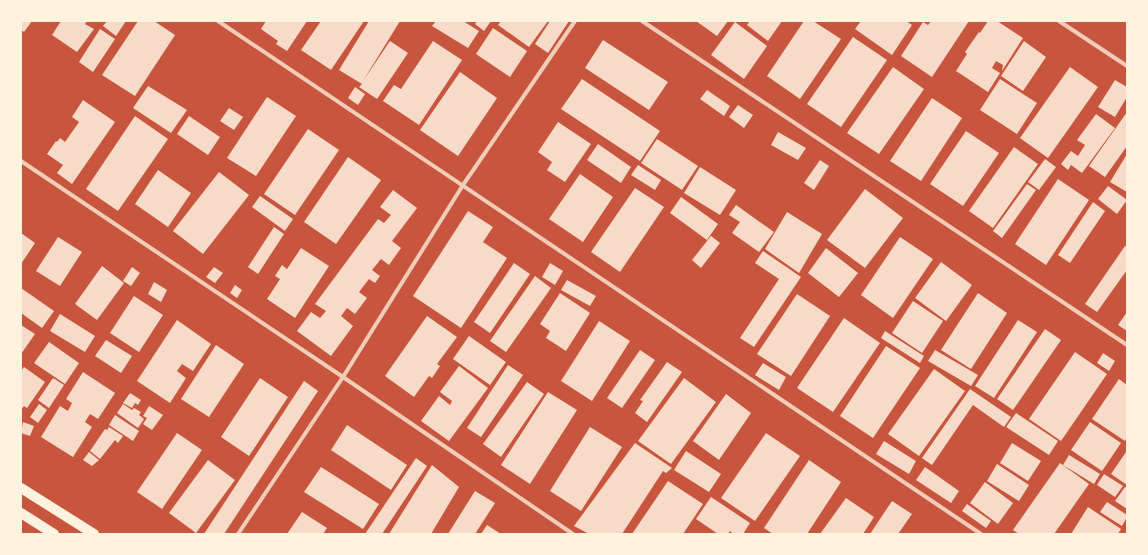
<svg xmlns="http://www.w3.org/2000/svg" width="1148" height="555" font-family="Ubuntu,sans-serif">
  <style>
    .building { fill: #f7dbc8 }
    .lines { fill: none; stroke-linecap: round; stroke-linejoin: round }
    .minor { stroke: #f1ccb7; stroke-width: 4 }
    .primary { stroke: #fff3e0; stroke-width: 10 }
  </style>
  <rect width="100%" height="100%" fill="#c8553d"/>
  <path class="building" d="M21,21H32L24,32L21,30Z
    M61,21H87L85,24L94,29L77,52L52,35Z
    M107,21H126L116,36L103,26Z
    M138,21H154L175,35L135,96L102,75Z
    M266,21H307L287,51L276,44L278,41L261,29Z
    M321,21H364L331,70L301,50Z
    M369,21H400L363,81L390,41L408,53L377,99L359,87L362,84L339,70Z
    M436,21H463L479,31L468,48L432,26Z
    M477,21H491L484,31L475,24Z
    M501,21H548L529,47L498,25Z
    M550,21H569L548,53L535,44Z
    M696,21H728L717,36Z
    M750,21H782L768,41L747,25Z
    M804,21H813L841,39L800,99L767,76Z
    M861,21H906L912,25L892,55L855,29Z
    M931,21H969L932,77L901,56L923,22L928,25Z
    M988,21H997L1023,38L1002,71L1003,65L996,61L992,68L1000,73L988,92L956,71L967,54L965,52L979,32L980,33Z
    M735,22L767,46L744,79L711,55Z
    M493,28L527,51L510,77L476,54Z
    M100,29L115,39L93,72L79,62Z
    M853,37L887,60L841,127L807,104Z
    M603,40L668,82L649,110L585,68Z
    M433,41L462,60L419,125L383,101L394,85L401,89Z
    M1024,41L1046,57L1023,91L1001,76Z
    M893,67L924,89L879,154L847,133Z
    M1070,67L1098,87L1048,158L1020,138Z
    M460,72L497,98L458,156L420,130Z
    M582,79L660,131L640,161L561,109Z
    M1000,79L1037,103L1017,134L980,110Z
    M1115,80L1127,87V97L1115,117L1098,107Z
    M148,86L187,110L171,133L133,108Z
    M355,87L365,94L358,105L348,98Z
    M707,90L730,106L724,116L700,99Z
    M267,97L296,116L256,176L227,158Z
    M932,98L962,118L921,181L890,161Z
    M83,100L115,122L72,184L57,173L63,165L47,154L56,141L57,142L60,138L65,142L79,122L72,117Z
    M738,105L753,115L744,128L729,117Z
    M229,108L243,117L234,130L220,121Z
    M1127,112V146L1105,177L1089,166Z
    M1096,114L1115,128L1082,173L1071,165L1068,170L1061,164L1071,151L1078,156L1085,145L1077,140Z
    M135,116L168,139L118,211L86,189Z
    M189,116L220,137L208,155L177,134Z
    M558,122L591,144L565,182L547,170L552,162L538,152Z
    M308,129L339,150L295,215L264,194Z
    M966,131L999,153L963,206L930,184Z
    M778,132L806,148L798,160L771,145Z
    M657,139L698,166L682,190L641,163Z
    M598,144L631,167L621,183L587,160Z
    M1014,147L1038,164L993,228L969,211Z
    M1127,154V192L1110,182Z
    M348,157L381,180L336,244L304,222Z
    M1045,159L1056,167L1039,190L1028,182Z
    M820,160L829,166L814,190L804,183Z
    M638,165L661,180L655,190L631,175Z
    M700,167L736,190L720,215L684,193Z
    M158,170L191,193L168,227L135,204Z
    M219,172L249,195L203,254L173,231Z
    M580,174L613,197L583,242L549,219Z
    M1058,179L1089,200L1046,265L1015,244Z
    M1027,184L1036,190L1002,238L993,231Z
    M1108,186L1127,200L1117,214L1098,199Z
    M635,188L664,207L620,272L591,252Z
    M865,189L903,218L865,268L827,240Z
    M393,190L417,208L392,241L401,248L389,265L381,259L372,270L380,276L375,283L369,279L359,292L367,298L355,314L347,308L341,316L353,326L331,356L297,331L311,312L320,318L326,311L315,304L378,219L384,223L391,215L380,207Z
    M260,196L293,219L285,231L252,207Z
    M681,197L718,224L707,240L670,213Z
    M1093,202L1105,211L1070,263L1058,255Z
    M736,205L774,232L759,252L732,233L740,222L729,215Z
    M468,211L493,227L483,242L507,258L461,328L413,296Z
    M787,212L822,234L799,273L765,249Z
    M274,227L284,234L258,274L248,267Z
    M21,233L35,243L21,264Z
    M711,236L720,243L701,268L692,260Z
    M58,237L82,252L60,286L36,271Z
    M900,237L933,259L893,318L861,295Z
    M1125,246L1127,247V270L1097,312L1085,304Z
    M301,248L329,266L295,318L267,299L280,279L275,276L282,265L287,269Z
    M826,248L858,273L839,297L808,273Z
    M763,251L801,277L754,347L740,338L779,279L755,263Z
    M941,262L972,285L946,321L915,298Z
    M514,263L530,274L490,333L474,322Z
    M550,263L563,271L555,285L542,277Z
    M102,266L124,283L97,320L75,304Z
    M132,267L140,273L131,286L123,281Z
    M214,267L223,273L215,283L206,277Z
    M535,276L551,288L506,352L490,341Z
    M567,280L596,296L590,306L561,290Z
    M154,282L167,290L161,302L148,294Z
    M235,285L242,290L237,298L230,293Z
    M21,288L54,311L42,328L21,313Z
    M560,293L590,313L566,351L546,338L550,331L540,324Z
    M978,293L1007,313L971,369L941,350Z
    M797,294L830,316L791,376L757,354Z
    M134,296L163,315L139,352L110,333Z
    M913,301L943,321L922,353L892,333Z
    M1127,312V331L1118,325Z
    M60,314L95,336L85,352L50,331Z
    M427,316L457,337L437,364L440,366L432,378L429,376L414,397L385,376Z
    M844,318L880,343L833,412L797,388Z
    M177,320L211,344L193,371L182,364L177,371L186,378L170,403L137,381Z
    M1018,320L1037,332L994,398L975,386Z
    M599,321L630,341L592,401L561,381Z
    M21,325L35,334L21,354Z
    M1045,329L1061,340L1013,410L997,399Z
    M885,331L924,356L920,363L881,338Z
    M469,336L506,362L490,385L453,359Z
    M106,340L132,356L121,373L95,356Z
    M49,342L79,363L65,384L34,363Z
    M216,345L244,364L209,417L181,399Z
    M886,346L920,368L873,438L840,416Z
    M640,350L655,360L622,408L607,398Z
    M935,350L978,375L971,386L928,361Z
    M1075,352L1107,374L1061,441L1029,419Z
    M1103,353L1115,361L1109,371L1097,363Z
    M667,362L682,372L647,422L635,413L643,401L640,400Z
    M763,363L786,377L779,390L755,375Z
    M508,365L523,375L481,437L467,428Z
    M459,366L488,388L449,441L421,421L439,396L450,405L452,401L440,392Z
    M24,367L45,382L27,408L24,406L21,410V371Z
    M934,369L965,391L919,456L888,434Z
    M83,372L115,393L98,419L90,414L85,422L92,427L73,457L41,437L60,406L68,411L72,403L66,399Z
    M53,378L64,385L49,408L38,400Z
    M260,378L288,397L249,456L221,437Z
    M684,378L716,402L671,464L638,441Z
    M1119,379L1127,385V437L1125,441L1092,419Z
    M304,381L318,391L224,534H204Z
    M527,382L544,394L501,457L483,444Z
    M970,389L1011,417L1004,427L973,405L932,465L922,458Z
    M548,392L577,410L530,484L501,465Z
    M130,393L141,400L138,405L135,403L132,408L123,403Z
    M726,394L751,413L719,460L693,441Z
    M39,404L47,410L38,423L30,417Z
    M123,404L132,410L134,408L141,412L139,415L144,419L138,428L117,413Z
    M149,406L163,415L152,430L143,424L147,418L143,416Z
    M1016,413L1058,441L1049,455L1006,427Z
    M115,415L139,431L133,441L109,425Z
    M23,422L34,426L30,436L21,433Z
    M1090,422L1121,443L1102,471L1071,450Z
    M347,425L407,465L391,490L331,450Z
    M109,427L123,436L118,443L115,440L100,459L90,451L105,429L107,430Z
    M590,427L622,447L581,511L550,491Z
    M177,433L202,450L162,509L137,492Z
    M766,433L800,456L755,521L721,498Z
    M884,441L916,461L909,474L876,454Z
    M635,443L672,468L666,473L663,471L622,534H589L574,526Z
    M1012,443L1041,461L1028,481L1000,463Z
    M686,451L721,474L709,492L674,470Z
    M89,452L99,460L92,466L83,460Z
    M1126,452L1127,453V485L1111,474Z
    M1069,455L1100,474L1094,484L1063,465Z
    M416,458L427,466L382,534H365Z
    M208,460L235,480L196,533L169,513Z
    M809,460L841,482L807,534H773L764,528Z
    M1060,463L1089,484L1054,534H1019L1013,530Z
    M997,464L1029,485L1019,501L987,481Z
    M432,465L459,487L431,534H389Z
    M321,467L379,504L363,529L304,492Z
    M925,467L959,491L951,503L916,480Z
    M1104,474L1123,486L1115,497L1097,485Z
    M668,481L703,504L683,534H632Z
    M985,482L1013,503L998,524L970,503Z
    M1125,487L1127,488V509L1115,501Z
    M475,491L495,503L475,534H448Z
    M711,497L750,523L743,534H733L730,531L728,534H718L696,519Z
    M846,498L874,517L863,534H820Z
    M892,501L912,514L898,534H870Z
    M1107,502L1127,515V517L1122,526L1100,512Z
    M967,504L991,521L986,528L962,511Z
    M1088,507L1121,529L1118,534H1071Z
    M302,512L327,528L323,534H287Z
    M487,525L501,534H481Z"/>
  <g class="lines">
    <path class="minor" d="M218,21L981,534
      M642,21L1127,345
      M1059,21L1127,66
      M21,161L343,377L573,534
      M238,534L343,377L463,185L575,21"/>
    <path class="primary" d="M21,488L94,534
      M21,513L54,534"/>
  </g>
  <rect width="1148" height="555" fill="none" stroke="#fff3e0" stroke-width="44"/>
</svg>
